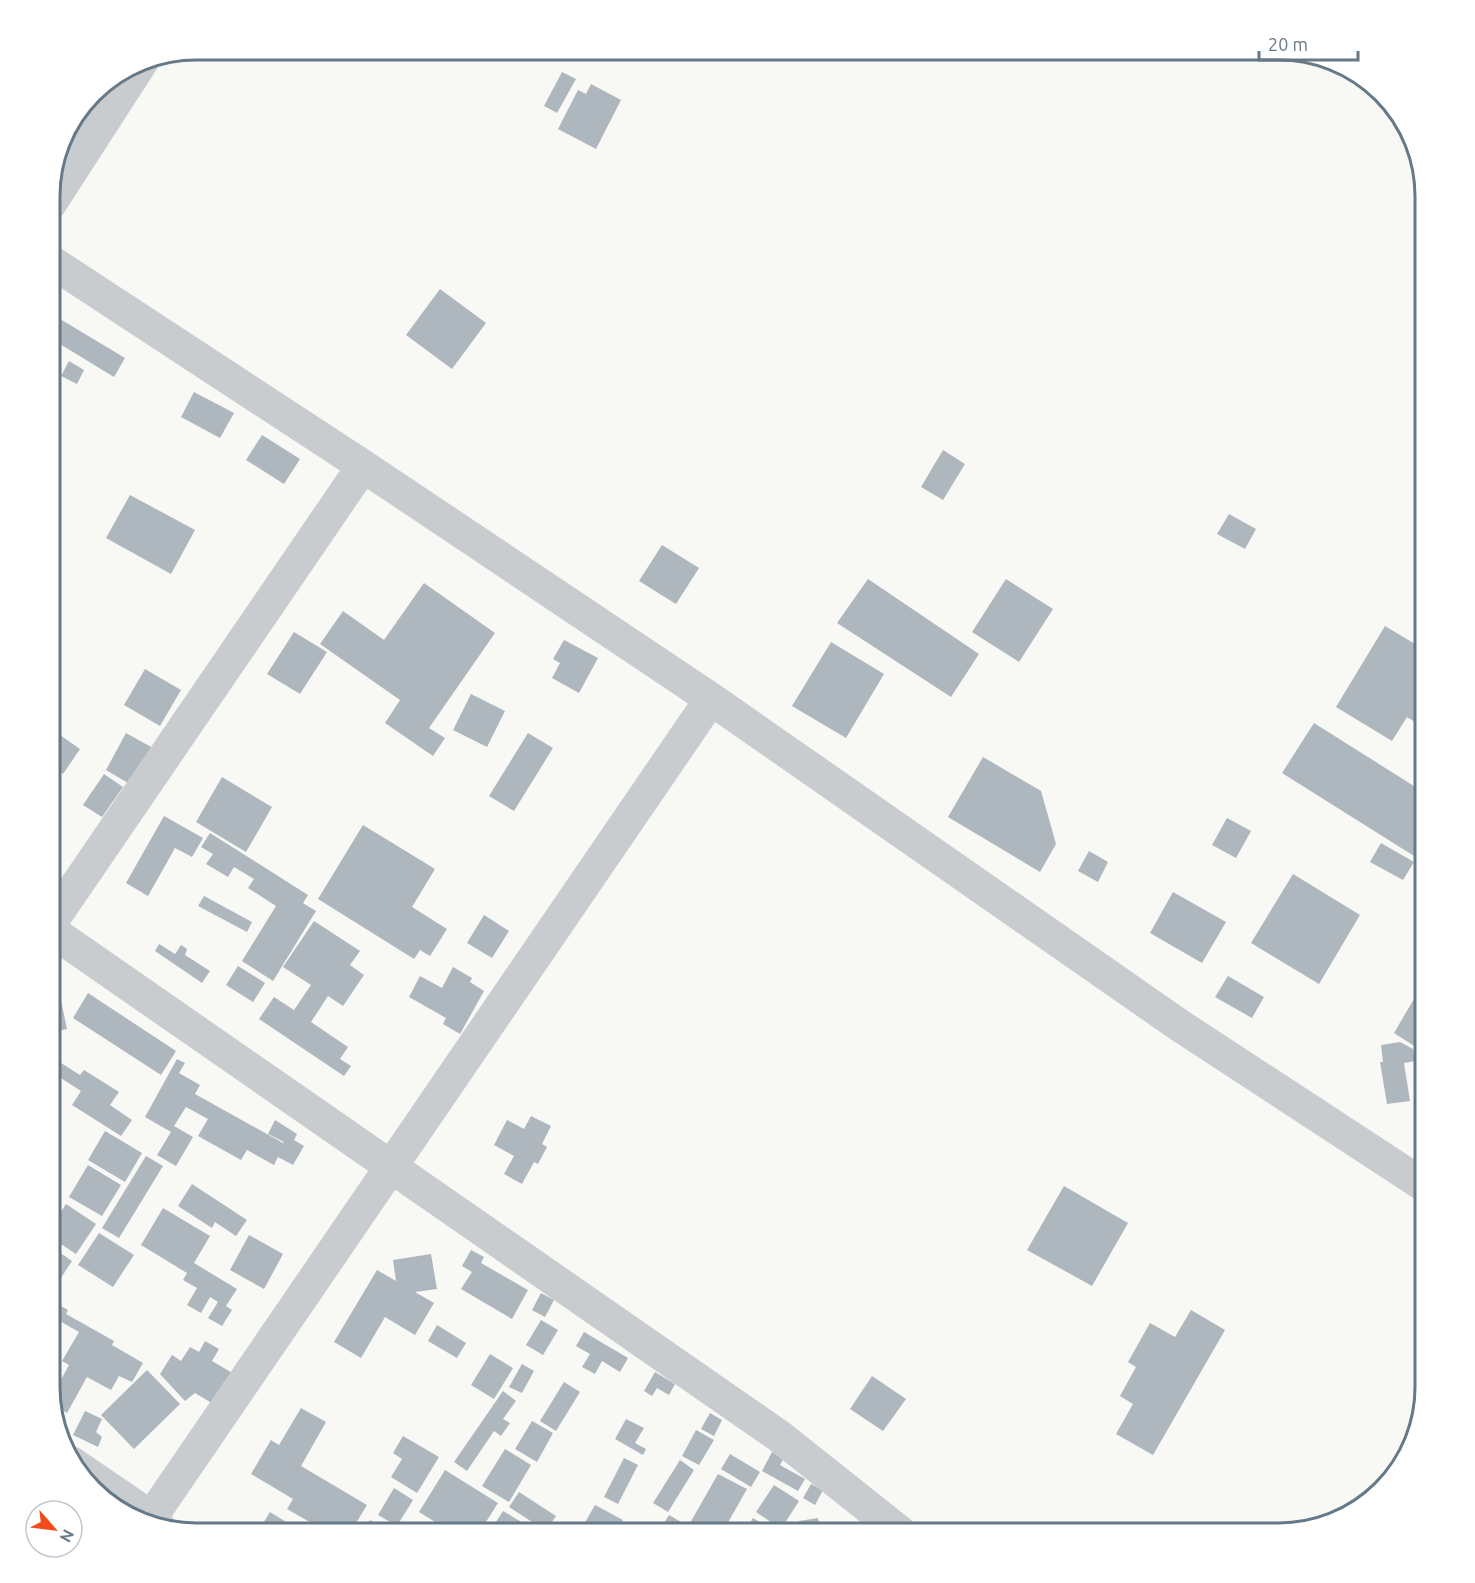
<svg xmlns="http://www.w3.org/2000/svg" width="1475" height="1583" font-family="Ubuntu,sans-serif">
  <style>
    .building { fill: #aeb7bd }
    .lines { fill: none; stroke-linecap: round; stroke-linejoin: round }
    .minor { stroke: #c8cccf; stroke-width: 33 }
    .rim { fill: none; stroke: #657989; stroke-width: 3 }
  </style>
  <rect width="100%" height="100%" fill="#f8f8f5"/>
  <path class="building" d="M562,72L576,79L557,113L544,106Z
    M591,84L621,100L596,149L558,129L578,90L586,94Z
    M440,289L486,323L452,369L406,335Z
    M55,316L125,358L114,377L50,338V317Z
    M69,361L84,370L77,384L61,376Z
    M194,392L234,413L220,438L181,417Z
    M262,435L300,459L284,484L246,460Z
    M943,450L965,464L943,500L921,487Z
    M130,495L195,530L171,574L106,538Z
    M1229,514L1256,529L1245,549L1217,534Z
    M662,545L699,568L676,604L639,581Z
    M868,579L979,654L951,697L837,623Z
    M1006,579L1053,609L1019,662L972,632Z
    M424,583L495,633L429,728L445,738L433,756L385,723L400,700L320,644L343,611L384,640Z
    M1385,626L1425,650V682L1422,688L1425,690V704L1415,722L1407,717L1392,741L1336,707Z
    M294,632L327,652L300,694L267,674Z
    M564,640L598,658L579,693L552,678L560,663L553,659Z
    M831,642L884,674L846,738L792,706Z
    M145,669L181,690L160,726L124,705Z
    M471,694L505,711L487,747L453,730Z
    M1314,723L1425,793V854L1422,861L1282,773Z
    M50,728L80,749L63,774L50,765Z
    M126,733L153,748L133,786L106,770Z
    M528,733L553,748L514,811L489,796Z
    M983,757L1041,791L1056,844L1040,872L948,817Z
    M104,774L123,787L102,817L83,805Z
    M222,777L272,807L246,852L196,822Z
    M164,816L203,838L192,857L175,848L148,896L126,883Z
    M1227,818L1251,831L1236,858L1212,845Z
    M363,825L435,869L412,907L447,929L430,956L420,950L414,959L318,899Z
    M210,833L308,895L303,903L316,911L273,981L242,961L276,906L248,888L254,879L234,867L228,877L206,864L213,854L201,847Z
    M1381,843L1414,862L1403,880L1370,862Z
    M1089,851L1108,862L1098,882L1078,871Z
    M1293,874L1360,915L1319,984L1251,943Z
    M1173,892L1226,922L1202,963L1150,933Z
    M204,896L252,922L247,932L198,906Z
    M484,915L509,931L492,958L467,943Z
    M314,921L360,951L350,965L364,975L343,1006L328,996L311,1022L348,1047L340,1059L351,1066L344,1076L259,1019L274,997L294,1010L311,985L283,967Z
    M159,944L175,954L181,945L187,949L185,955L210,971L202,983L155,951Z
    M238,966L265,983L253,1002L226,985Z
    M453,967L472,978L470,982L484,991L460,1034L443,1024L446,1018L409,997L420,976L442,988Z
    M1228,976L1264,997L1252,1018L1215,997Z
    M1425,980V1031L1416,1047L1394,1033Z
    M88,993L176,1051L161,1075L73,1018Z
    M61,1000L67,1029L50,1033V1002Z
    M1400,1042L1413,1049L1415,1061L1404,1063L1410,1101L1387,1104L1380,1062H1383L1381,1045Z
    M50,1056L80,1075L84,1070L119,1092L110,1105L132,1120L121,1136L72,1105L81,1091L50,1071Z
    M177,1059L185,1063L179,1073L200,1085L195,1094L283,1143L284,1142L268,1134L275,1120L297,1134L294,1140L304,1146L293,1165L278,1157L274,1165L247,1150L241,1160L198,1136L208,1119L186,1107L174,1126L193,1137L176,1166L157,1155L171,1132L145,1117Z
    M531,1116L551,1126L542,1144L547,1147L538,1164L534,1162L522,1184L504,1174L514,1156L494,1145L507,1120L524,1129Z
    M105,1131L142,1153L125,1182L88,1160Z
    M146,1156L163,1166L119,1238L102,1228Z
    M88,1165L121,1185L102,1216L69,1197Z
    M192,1184L247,1220L236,1236L215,1222L212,1228L178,1206Z
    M1064,1186L1128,1223L1092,1286L1027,1250Z
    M66,1204L96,1224L76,1254L50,1237V1206L60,1213Z
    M163,1208L210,1236L194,1263L237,1289L226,1306L232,1310L222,1326L208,1318L218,1302L210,1297L201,1313L187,1305L197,1288L183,1280L187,1273L141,1245Z
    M99,1233L134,1255L113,1287L78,1265Z
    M249,1235L283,1254L264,1289L230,1270Z
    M50,1246L72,1261L53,1290L50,1287Z
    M471,1250L484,1257L481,1263L528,1290L512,1319L461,1289L472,1272L462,1266Z
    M1425,1251V1273L1416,1267Z
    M431,1254L437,1289L415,1292L434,1303L415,1335L385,1317L361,1358L334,1342L377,1270L396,1281L393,1260Z
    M541,1293L554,1300L545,1317L532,1310Z
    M54,1302L68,1310L66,1314L114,1341L112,1345L143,1363L132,1382L119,1376L111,1390L87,1377L67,1413L52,1404L51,1398L69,1365L62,1361L79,1332L58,1320L50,1335V1309Z
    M1191,1310L1225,1330L1153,1455L1116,1434L1133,1404L1120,1396L1136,1367L1128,1362L1150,1323L1175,1337Z
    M541,1320L558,1330L543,1355L526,1345Z
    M437,1325L466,1343L457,1358L428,1341Z
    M584,1332L628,1358L620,1372L602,1361L595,1374L582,1367L590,1354L576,1346Z
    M205,1341L219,1349L212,1361L234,1374L215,1405L195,1393L185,1401L160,1374L172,1355L181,1361L190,1347L199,1352Z
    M490,1354L513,1368L494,1399L471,1385Z
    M522,1364L534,1371L522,1393L509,1387Z
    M147,1370L180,1404L134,1449L101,1415Z
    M655,1372L675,1384L669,1395L657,1388L652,1396L644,1391Z
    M872,1376L906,1399L883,1431L850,1409Z
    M564,1382L580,1392L556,1431L540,1421Z
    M503,1391L516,1401L503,1419L510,1423L501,1436L494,1431L467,1471L454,1462Z
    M301,1408L326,1422L301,1466L367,1505L350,1533H315L311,1531L315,1525L287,1509L293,1499L251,1474L271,1440L279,1445Z
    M85,1411L102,1419L96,1432L102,1437L98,1447L73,1435Z
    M710,1413L722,1420L714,1436L701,1429Z
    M626,1419L644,1428L635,1443L646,1449L643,1455L615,1439Z
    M532,1421L553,1433L537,1462L515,1449Z
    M696,1430L714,1440L699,1465L682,1456Z
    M403,1436L439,1457L417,1493L391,1477L402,1459L393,1453Z
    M505,1449L531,1465L509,1502L482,1486Z
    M772,1452L784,1458L780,1465L805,1479L798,1491L762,1471Z
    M730,1454L760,1472L751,1487L721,1469Z
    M624,1458L638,1465L618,1504L604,1497Z
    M680,1460L694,1470L668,1512L653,1503Z
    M445,1470L498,1503L479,1533H453L419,1512Z
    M718,1474L747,1489L722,1533H707L690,1523Z
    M811,1484L823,1490L815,1505L803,1498Z
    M774,1485L799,1501L781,1529L756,1512Z
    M394,1488L413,1500L397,1526L378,1515Z
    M519,1492L556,1516L546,1531L509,1507Z
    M595,1505L623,1520L616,1533H579Z
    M503,1511L540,1533H489Z
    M270,1512L304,1533H257Z
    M669,1515L700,1533H658Z
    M753,1518L766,1526L761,1533H749L745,1531Z
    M818,1518L821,1533H801L799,1521Z
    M370,1520L387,1530L385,1533H363Z
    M1000,1522L1017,1531L1016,1533H993Z"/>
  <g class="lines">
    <path class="minor" d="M50,204L143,60
      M50,261L363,466L711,699L1179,1025L1425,1186
      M50,924L363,466
      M50,930L779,1436L901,1533
      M72,1463L151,1517L158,1525
      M148,1522L711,699"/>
  </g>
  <path d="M0 0H1475V1583H0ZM196 60H1279A136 136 0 0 1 1415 196V1387A136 136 0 0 1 1279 1523H196A136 136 0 0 1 60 1387V196A136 136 0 0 1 196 60Z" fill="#fff" fill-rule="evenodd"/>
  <path class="rim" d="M196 60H1279A136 136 0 0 1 1415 196V1387A136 136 0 0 1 1279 1523H196A136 136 0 0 1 60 1387V196A136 136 0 0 1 196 60Z"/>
  <g transform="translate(54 1529) rotate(118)"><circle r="28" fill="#ffffff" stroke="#c1c9d0" stroke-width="1.5"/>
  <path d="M0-4.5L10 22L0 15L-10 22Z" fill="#f34c1b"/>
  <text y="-9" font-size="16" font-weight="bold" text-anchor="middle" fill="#657989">N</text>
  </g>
  <path d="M1259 51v9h99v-9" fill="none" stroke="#657989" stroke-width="3"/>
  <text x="1268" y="51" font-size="18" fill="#657989" stroke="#ffffff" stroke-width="4.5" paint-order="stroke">20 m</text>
</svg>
